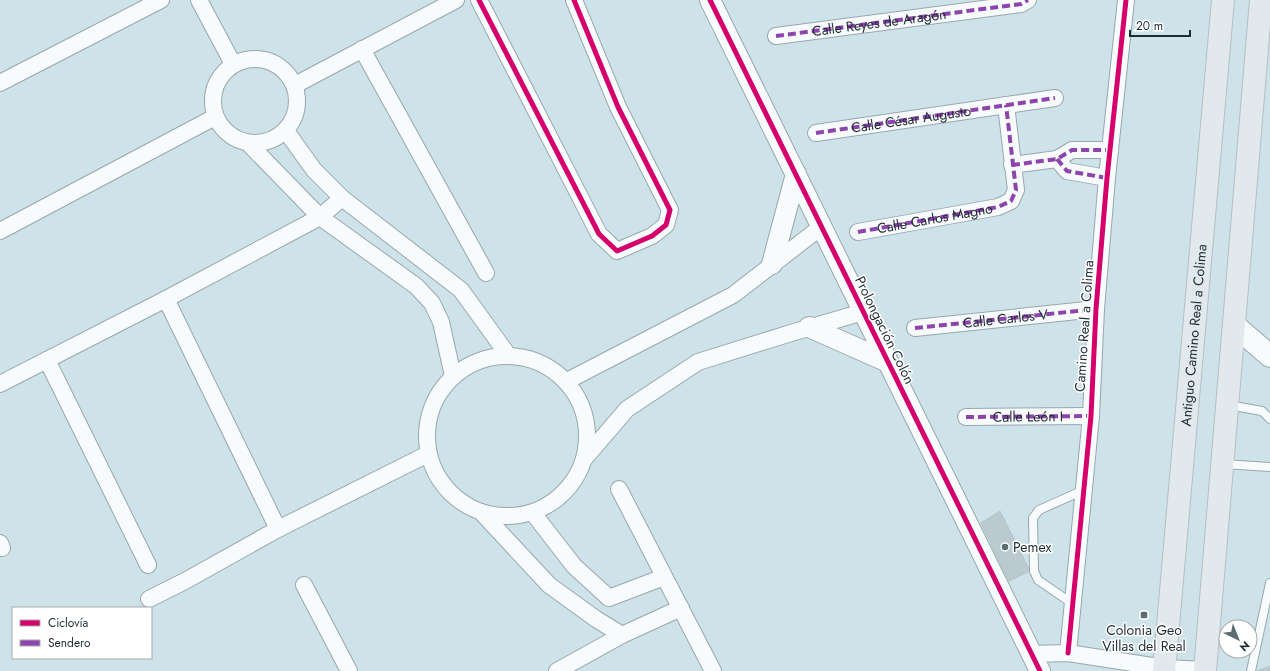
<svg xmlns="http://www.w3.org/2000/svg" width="1270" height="671" font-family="Jost,sans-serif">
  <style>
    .building { fill: #bacacf; stroke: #b2c3c7 }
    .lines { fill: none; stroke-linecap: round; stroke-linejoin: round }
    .service-casing { stroke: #98a7ae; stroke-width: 10 }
    .minor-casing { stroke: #98a7ae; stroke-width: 18 }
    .tertiary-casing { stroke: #98a7ae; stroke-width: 22 }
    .secondary-casing { stroke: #98a7ae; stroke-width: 24 }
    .primary-casing { stroke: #b4bfc3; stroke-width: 24 }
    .service { stroke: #f8fbfc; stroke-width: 8 }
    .minor { stroke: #f8fbfc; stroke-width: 16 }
    .tertiary { stroke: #f8fbfc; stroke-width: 20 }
    .secondary { stroke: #f8fbfc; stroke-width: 22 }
    .primary { stroke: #e2e9ed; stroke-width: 22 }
    .quiet { stroke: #8e44ad; stroke-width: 4; stroke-dasharray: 8 4; stroke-linecap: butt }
    .cycleway-casing { stroke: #fff; stroke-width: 8 }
    .cycleway { stroke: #d6006c; stroke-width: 5 }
    .poi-dot { fill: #5c6c73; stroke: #fff; stroke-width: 1.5 }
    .labels { text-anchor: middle; stroke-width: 3; stroke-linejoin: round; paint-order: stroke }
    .street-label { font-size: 14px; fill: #1e2c33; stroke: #fff }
    .poi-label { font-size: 14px; fill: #1e2c33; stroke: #fff; text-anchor: start }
  </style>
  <rect width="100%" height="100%" fill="#cee2ea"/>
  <path class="building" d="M1000,511L1030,571L1009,581L981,523Z
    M1270,666V671H1257Z"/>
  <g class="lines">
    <defs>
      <path id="service" d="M1228,405L1262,411L1270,419
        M1223,464L1270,467
        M1073,604L1038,580L1034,571L1033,518L1039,510L1084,490
        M1251,671L1270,583"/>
      <g id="minor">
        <path d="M199,0L233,64"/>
        <path d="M479,0L599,234L617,251L652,236L666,225L670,210L618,107L574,0"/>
        <path id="s1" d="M776,36L1021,4L1028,0"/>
        <path d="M362,49L486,273"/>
        <circle cx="255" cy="101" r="42"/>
        <path d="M0,83L161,0"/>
        <path d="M295,85L456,0"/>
        <path d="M286,131L314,170L342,198L461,290L508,355"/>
        <path id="s2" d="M816,133L1055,98"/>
        <path d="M249,144L320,217L416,286L432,303L441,322L453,376"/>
        <path d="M1057,159L1067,171L1107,178"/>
        <path d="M1012,165L1057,159L1072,150H1110"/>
        <path d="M0,231L215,117"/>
        <path id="s3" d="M858,232L998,207L1011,201L1016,190L1006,105"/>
        <path d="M166,299L278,529L428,454"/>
        <path d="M915,328L1096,309"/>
        <circle cx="507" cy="436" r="80"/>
        <path d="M47,360L148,565"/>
        <path d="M567,381L733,295L821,227"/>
        <path d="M0,384L166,299L320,217L342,198"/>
        <path id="s4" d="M966,417L1091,416"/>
        <path d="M585,458L627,409L698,362L791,333L863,312"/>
        <path d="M619,489L713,671"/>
        <path d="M533,513L574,566L609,598L664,577"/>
        <path d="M483,514L549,585L596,619L622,635"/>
        <path d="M0,543L2,548"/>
        <path d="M304,585L349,671"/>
        <path d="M149,599L185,581L278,529"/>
        <path d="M1068,653L1091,416L1096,309L1107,178L1126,0"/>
        <path d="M1030,654L1068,653L1165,668L1205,670"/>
        <path d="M557,671L622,635L681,608"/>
      </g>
      <path id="tertiary" d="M710,0L1040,671
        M772,264L796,174
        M809,327L888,362"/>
      <path id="secondary" d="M1234,325L1270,356"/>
      <g id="primary">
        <path id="s5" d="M1164,671L1223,0"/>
        <path d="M1205,671L1261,0"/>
      </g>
    </defs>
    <use href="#service" class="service-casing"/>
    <use href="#minor" class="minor-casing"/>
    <use href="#tertiary" class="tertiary-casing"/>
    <use href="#secondary" class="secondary-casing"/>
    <use href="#primary" class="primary-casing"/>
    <use href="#service" class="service"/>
    <use href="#minor" class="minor"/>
    <use href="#tertiary" class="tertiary"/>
    <use href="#secondary" class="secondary"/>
    <use href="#primary" class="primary"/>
    <g class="quiet">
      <path d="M776,36L1021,4L1028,0"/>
      <path d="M816,133L1055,98"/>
      <path d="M1057,159L1067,171L1107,178"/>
      <path d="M1012,165L1057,159L1072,150H1110"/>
      <path d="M858,232L998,207L1011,201L1016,190L1006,105"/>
      <path id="s6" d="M915,328L1096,309"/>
      <path d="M966,417L1091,416"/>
    </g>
    <defs>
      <path id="cycleway" d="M479,0L599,234L617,251L652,236L666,225L670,210L618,107L574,0
        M710,0L1040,671
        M1068,653L1091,416L1096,309L1107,178L1126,0"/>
    </defs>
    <use href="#cycleway" class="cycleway-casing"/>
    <use href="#cycleway" class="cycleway"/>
  </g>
  <g class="poi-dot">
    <circle cx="1005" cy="547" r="4"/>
    <rect x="1140" y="611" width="8" height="8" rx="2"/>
  </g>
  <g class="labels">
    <g class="street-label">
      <text dy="5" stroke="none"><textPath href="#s1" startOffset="104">Calle Reyes de Aragón</textPath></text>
      <text dy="5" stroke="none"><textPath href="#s2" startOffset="96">Calle César Augusto</textPath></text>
      <text dy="5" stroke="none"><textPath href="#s3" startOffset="78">Calle Carlos Magno</textPath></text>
      <text dy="5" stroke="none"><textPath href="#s6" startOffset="91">Calle Carlos V</textPath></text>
      <text transform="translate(1084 326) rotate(-86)" y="5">Camino Real a Colima</text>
      <text transform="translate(885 330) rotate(64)" y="5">Prolongación Colón</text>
      <text dy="5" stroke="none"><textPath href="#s5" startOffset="337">Antiguo Camino Real a Colima</textPath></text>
      <text dy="5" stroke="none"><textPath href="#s4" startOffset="62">Calle León I</textPath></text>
    </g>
    <g class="poi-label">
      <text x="1013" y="552">Pemex</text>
      <text x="1144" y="635" text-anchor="middle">Colonia Geo<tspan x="1144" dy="16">Villas del Real</tspan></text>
    </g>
  </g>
  <rect x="12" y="607" width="140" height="52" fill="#ffffff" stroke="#a5abad"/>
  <rect x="20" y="620" width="20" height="6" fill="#d6006c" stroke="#a5abad"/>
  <text x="48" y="627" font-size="12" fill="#1e2c33">Ciclovía</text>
  <rect x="20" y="640" width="20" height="6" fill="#8e44ad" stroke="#a5abad"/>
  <text x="48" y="647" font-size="12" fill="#1e2c33">Sendero</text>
  <g transform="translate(1238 639) rotate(137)"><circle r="19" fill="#ffffff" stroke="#a5abad"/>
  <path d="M0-3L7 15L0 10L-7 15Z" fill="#5c6c73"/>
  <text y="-6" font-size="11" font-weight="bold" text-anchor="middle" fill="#1e2c33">N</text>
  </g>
  <path d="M1130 30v6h60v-6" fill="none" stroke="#1e2c33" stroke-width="2"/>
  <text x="1136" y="30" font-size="12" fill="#1e2c33" stroke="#ffffff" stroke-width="3" paint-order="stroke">20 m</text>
</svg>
